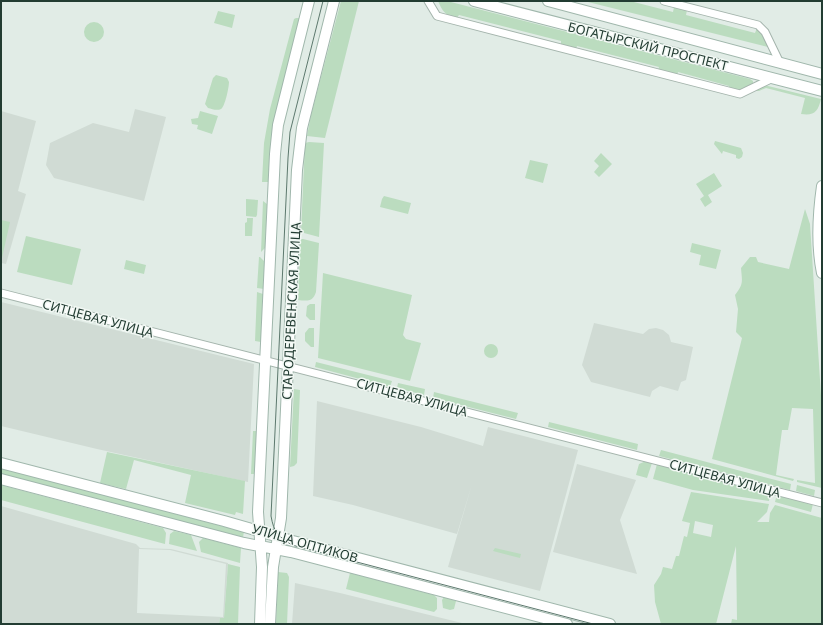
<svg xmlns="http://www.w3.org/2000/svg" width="823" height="625" font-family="'Noto Sans',sans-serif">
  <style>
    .built { fill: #d0dbd4; fill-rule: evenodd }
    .green { fill: #bbdcbf; fill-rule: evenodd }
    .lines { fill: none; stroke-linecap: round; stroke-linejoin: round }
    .street-casing { stroke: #a4b4ac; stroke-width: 9 }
    .secondary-casing { stroke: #a0b7ac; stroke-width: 12 }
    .street { stroke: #fff; stroke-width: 7 }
    .secondary { stroke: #fff; stroke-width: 10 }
    .tram { stroke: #5c786d; stroke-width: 1 }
    .labels { text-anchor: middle; stroke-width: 3; stroke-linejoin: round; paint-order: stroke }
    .street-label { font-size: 13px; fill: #223c32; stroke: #f2f8f4 }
  </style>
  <rect width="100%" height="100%" fill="#e1ece6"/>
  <path class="built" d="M135,109L166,117L144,201L54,178L46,165L50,143L93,123L129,132Z
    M1,111L36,121L18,191L26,194L6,264L1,263Z
    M1,302L254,364L248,482L97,449L1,426Z
    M594,323L643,334L649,329L656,328L663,330L669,335L671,342L693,347L686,380L681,382L678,391L660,386L652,391L650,397L591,382L582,365Z
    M317,401L421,427L483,446L488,427L578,450L540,591L448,567L472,484L457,534L353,505L313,496Z
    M577,464L636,480L620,520L637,574L553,552Z
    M1,506L136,544L140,548L171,549L228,563L224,618H220L219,624H1ZM139,549L170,550L226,564L223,617L137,613Z
    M295,583L340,593L466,624H292Z"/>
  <path class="green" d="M341,1H359L325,138L307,136L311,115Z
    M438,1H447L750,79L753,81V83C747,91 738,90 729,89V86L678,72L677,76L658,71L659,67L577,46L576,49L561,45V41L459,15L457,18C445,15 443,12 438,1Z
    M584,1H630L673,12L674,7L687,10L686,15L755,33L757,28L760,29L768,45V47Z
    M218,11L235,15L232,28L214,23Z
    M296,18H300L274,124L271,144L268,182H262L264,143L270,109L294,19Z
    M84 32a10 10 0 1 1 20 0a10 10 0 1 1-20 0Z
    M216,75L227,78L229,82C229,87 225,107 221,109C217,111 212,109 208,108L205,104L213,78Z
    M764,85L821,99C818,112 814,116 801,114L805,98L766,88L759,91H757V90Z
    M200,111L218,116L212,134L197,129L198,125L192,124L191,119L198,118Z
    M715,141L741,148L743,153L742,157L739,159L736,158V155L723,151L722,154L714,144Z
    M309,142L324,143L319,237L304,233L301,231L305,143Z
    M601,153L612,164L599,177L594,172L599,166L594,161Z
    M530,160L548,164L543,183L525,178Z
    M714,173L722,186L708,195L712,202L705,207L700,199L704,196L696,184Z
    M384,196L411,203L408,214L380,207L382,199Z
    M246,199L258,200L257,215L256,217L246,216Z
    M263,201L267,204L265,248L261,252Z
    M805,209L810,224L822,411V488L797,482V480L815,483L813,409L792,408L788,430H782L776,475L794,479L793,481L712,459L742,338L736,332L738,309L735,295C744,284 742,281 741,268L750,257H756L758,262L789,269Z
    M247,218H253L252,236H245V223L247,222Z
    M1,220L10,222L2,258H1Z
    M26,236L81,249L72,285L17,272Z
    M300,239H303L319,243L316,292C313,302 307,301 298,300Z
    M692,243L721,250L716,269L699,265L701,255L690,252Z
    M259,257H260L265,262L264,289L257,288Z
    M126,260L146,265L144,274L124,269Z
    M323,273L412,295L403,335L406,339L421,343L410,381L318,358Z
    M257,292L263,294L261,342L255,341Z
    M310,304H315V320H310L306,316L307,306Z
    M309,328H314V347H311L305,341V333Z
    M484 351a7 7 0 1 1 14 0a7 7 0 1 1-14 0Z
    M316,362L392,381L390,387L315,367Z
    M398,383L425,389L424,395L397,388Z
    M294,389L300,390L297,463L294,466L290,467Z
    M434,392L518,413L516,419L433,398Z
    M549,422L638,444L637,450L548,427Z
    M253,431H257L255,474H251Z
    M661,450L791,484L790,490L659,456Z
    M107,452L245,481L243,514L236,512L235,515L185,503L191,475L134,460L126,489L100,483Z
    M646,461L652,463L647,478L636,475L639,464Z
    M657,464L770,493L769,501L693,490L653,479Z
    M1,468L244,532L243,537L1,475Z
    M1,485L163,528L166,533L165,544L1,500Z
    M797,485L815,490L814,496L796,491Z
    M691,492L769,504L767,512L757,522H769L770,513L775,505L822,518V624H731L732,619L737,620L736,546L716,624H661L655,602L654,585L661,574L663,567L672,569L676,556H679L684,536L687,537L690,523L682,521ZM695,521L713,525L711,537L693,533Z
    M779,496L813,504L811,512L775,502L776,498Z
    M174,531L191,535L197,551L169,544L170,534Z
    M203,538L241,548L240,563L201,552L199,542Z
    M495,548L521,554L520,558L493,551Z
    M228,564L240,567L238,624H219L220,618H224Z
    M278,572L287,573L289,577L287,624H276Z
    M350,573L434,595L437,598V609L434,612L346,589Z
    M444,597L456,601L454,609L450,610L443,608L442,600Z"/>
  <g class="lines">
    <defs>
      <path id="street" d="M428,1L437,16L740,94L773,78
        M664,1L758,25L765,32L780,63
        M1,293L822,503"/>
      <path id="secondary" d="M474,1L822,91
        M548,1L822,74
        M822,186C818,214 816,244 822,273
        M1,463L224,521L293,541L610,624
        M1,479L244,543L291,552L567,624
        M260,624L262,567L258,512L275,154L278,125L309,1
        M270,624L273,567L281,518L297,170L302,128L334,1"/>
    </defs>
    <use href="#street" class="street-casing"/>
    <use href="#secondary" class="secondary-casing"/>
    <use href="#street" class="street"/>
    <use href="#secondary" class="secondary"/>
    <path class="tram" d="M323,1L290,132L288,158L271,516C274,533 278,536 292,545L593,624"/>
  </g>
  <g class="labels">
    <g class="street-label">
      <text transform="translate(648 46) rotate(14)" y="5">БОГАТЫРСКИЙ ПРОСПЕКТ</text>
      <text transform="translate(291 311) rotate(-87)" y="5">СТАРОДЕРЕВЕНСКАЯ УЛИЦА</text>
      <text transform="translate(98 318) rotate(15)" y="5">СИТЦЕВАЯ УЛИЦА</text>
      <text transform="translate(412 397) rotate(15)" y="5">СИТЦЕВАЯ УЛИЦА</text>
      <text transform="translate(725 478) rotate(15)" y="5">СИТЦЕВАЯ УЛИЦА</text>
      <text transform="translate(305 543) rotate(16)" y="5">УЛИЦА ОПТИКОВ</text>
    </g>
  </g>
  <rect width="823" height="625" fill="none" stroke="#223c32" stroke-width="4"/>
</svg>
